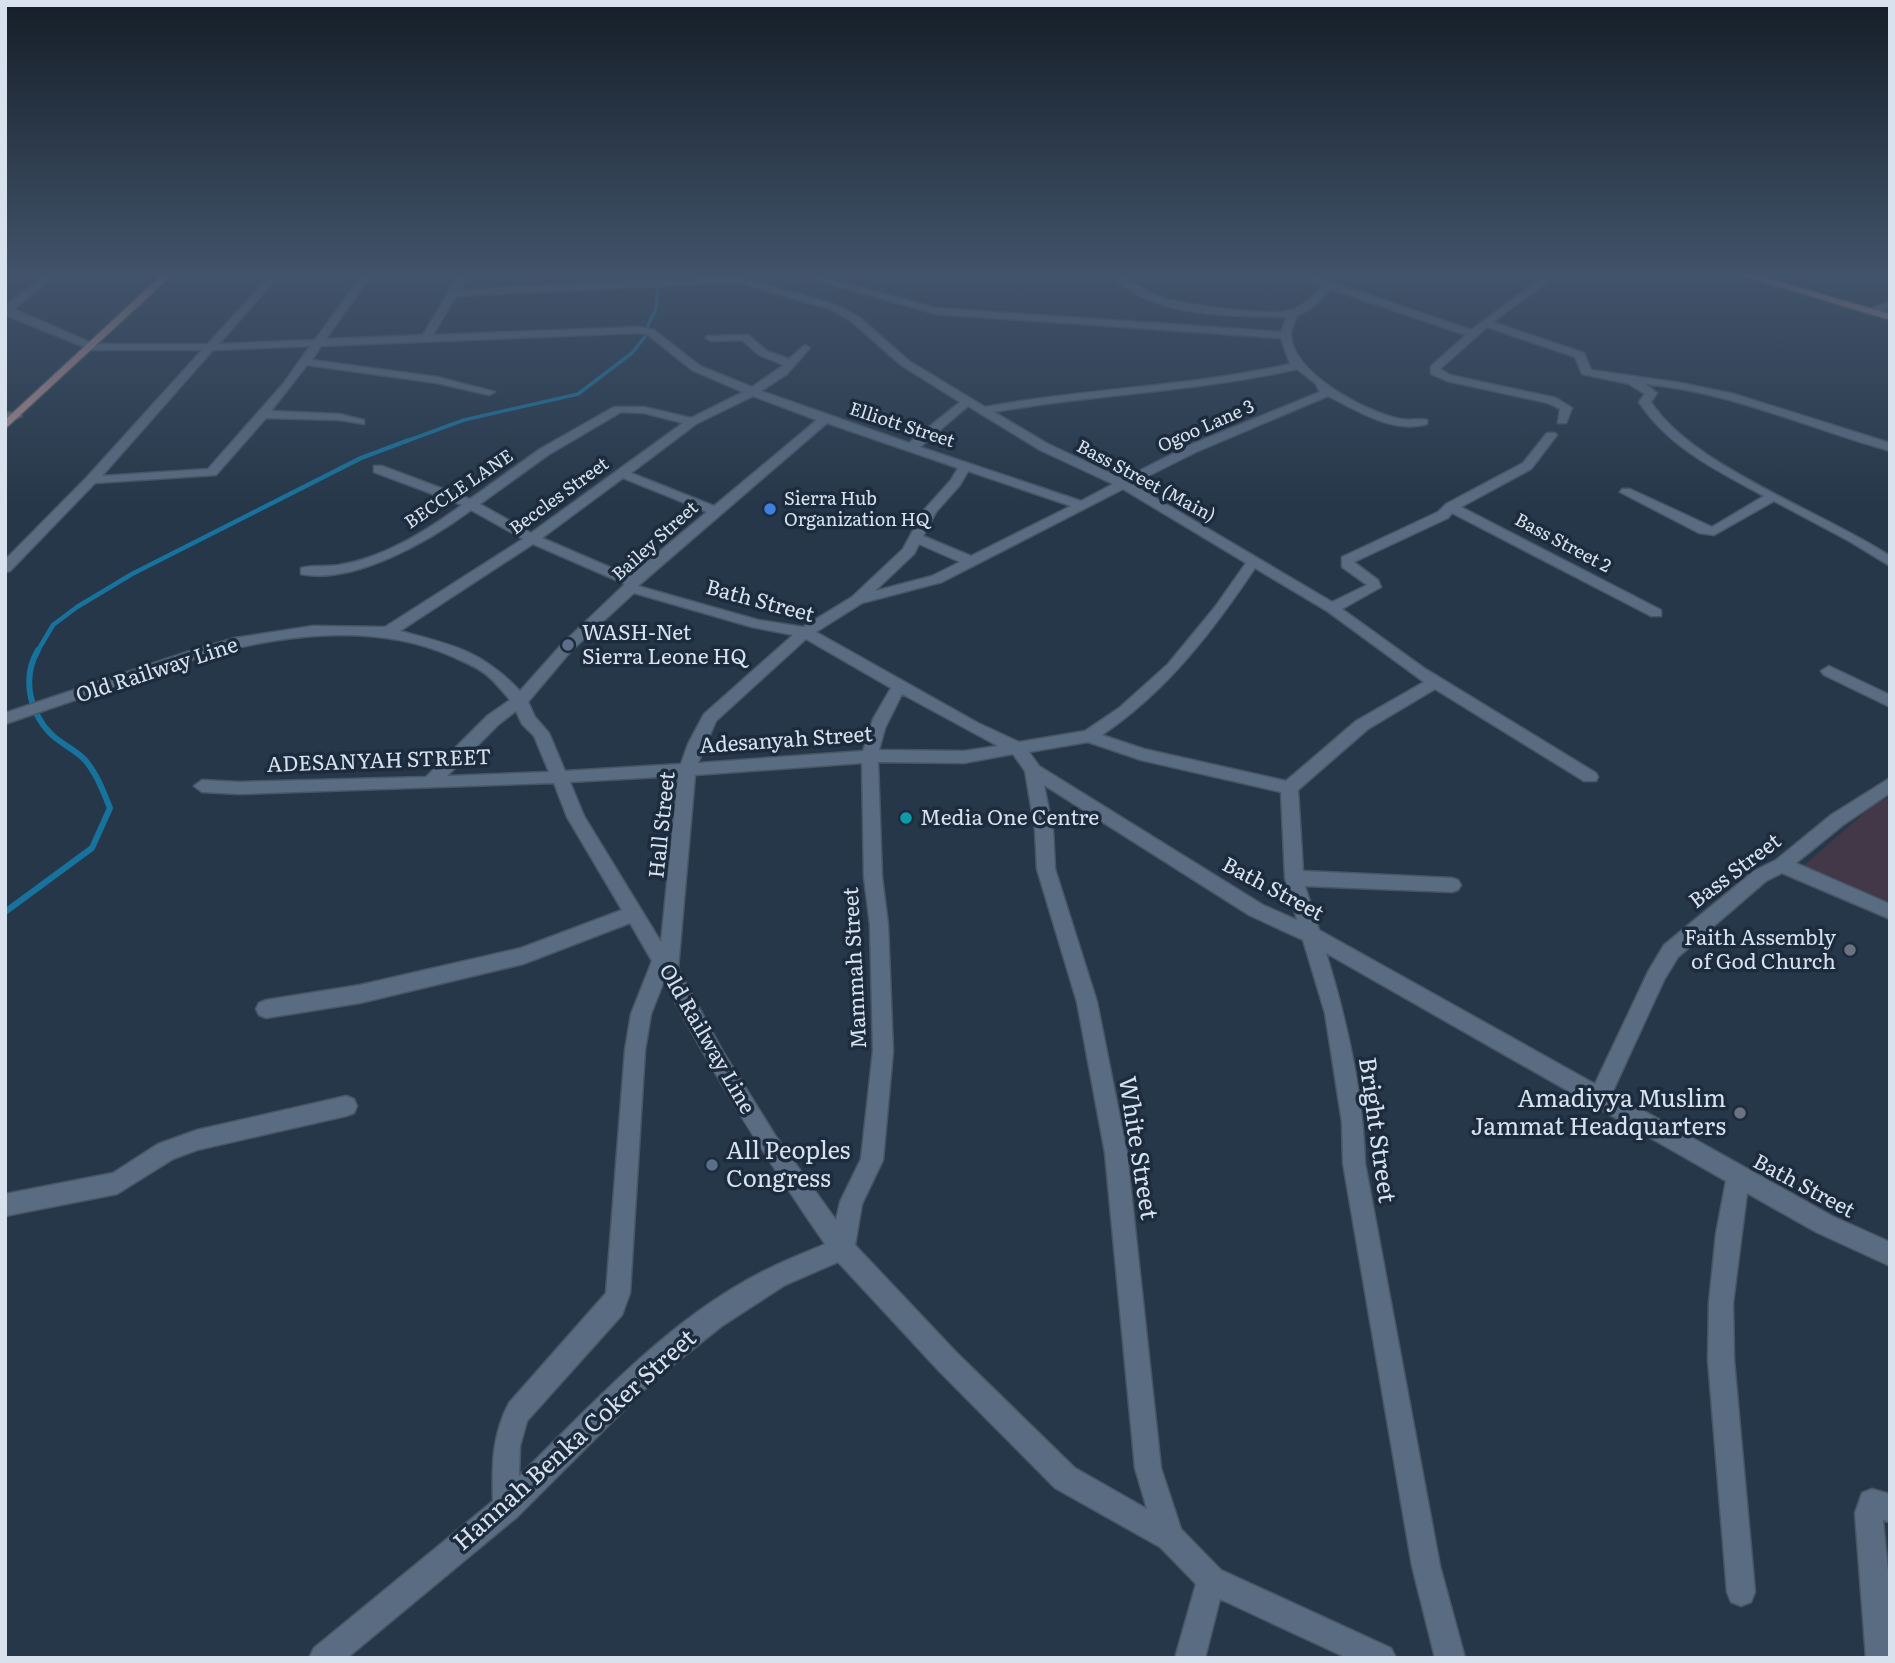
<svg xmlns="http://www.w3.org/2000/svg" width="1895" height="1663" font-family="Literata,serif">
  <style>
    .medical { fill: #433848 }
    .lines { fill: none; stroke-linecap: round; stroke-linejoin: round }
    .stream-far2 { stroke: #17739d; stroke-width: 3.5 }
    .stream-far1 { stroke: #17739d; stroke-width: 4.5 }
    .stream { stroke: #17739d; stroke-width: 6 }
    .minor-casing { stroke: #475564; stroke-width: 3 }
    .major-casing { stroke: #475564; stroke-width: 3 }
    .minor { fill: #5a6c81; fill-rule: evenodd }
    .major { fill: #b28a8f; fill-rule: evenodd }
    .shop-dot { fill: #3f7fe0; stroke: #1c2c3e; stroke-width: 2.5 }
    .service-dot { fill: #5c6f8a; stroke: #1c2c3e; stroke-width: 2.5 }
    .culture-dot { fill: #0f9aa8; stroke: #1c2c3e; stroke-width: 2.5 }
    .worship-dot { fill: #6b7280; stroke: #1c2c3e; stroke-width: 2.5 }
    .labels { text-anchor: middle; stroke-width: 7; stroke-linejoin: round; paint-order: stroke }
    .far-street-label { font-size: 18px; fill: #d8e2ee; stroke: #1c2c3e }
    .far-poi-label { font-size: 18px; fill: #d8e2ee; stroke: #1c2c3e; text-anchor: start }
    .street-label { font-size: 21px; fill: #d8e2ee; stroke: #1c2c3e }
    .poi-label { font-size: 21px; fill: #d8e2ee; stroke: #1c2c3e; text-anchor: start }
    .near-poi-label { font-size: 24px; fill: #d8e2ee; stroke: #1c2c3e; text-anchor: end }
    .near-street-label { font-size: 24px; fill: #d8e2ee; stroke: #1c2c3e }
  </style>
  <rect width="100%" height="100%" fill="#263749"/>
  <path class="medical" d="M1890,796V910L1799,870L1872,806Z"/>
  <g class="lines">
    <path class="stream-far2" d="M404,442L464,420L578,394L632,353L647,334L648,325L656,309L658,288L644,274"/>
    <path class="stream-far1" d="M37,652L53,625L77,607L132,574L361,458L409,440"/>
    <path class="stream" d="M5,912L92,848L110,808C103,791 97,774 85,760C76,750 61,744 51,734C29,712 22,677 38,650"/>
    <defs>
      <path id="minor" d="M46,274H56L14,309L94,344H208L271,274H280L219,344L315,340L363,274H372L326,339L423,335L459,274H468L460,290L736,276L836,305L859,317L909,361L985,407C1086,388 1190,387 1290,364L1281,338L936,314L795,274H811L936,308L1281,332L1287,317C1228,315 1154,319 1109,274C1126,274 1140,289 1156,296C1179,304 1274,318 1294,309C1306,304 1314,295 1323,286L1293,274H1307L1471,330L1547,274H1558L1493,322L1584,353L1591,370L1681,383L1734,394L1890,443V451C1808,428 1731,392 1645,384L1657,393L1651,402C1692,466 1823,512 1890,556V566L1849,541L1774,501L1714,535L1699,533L1620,492L1622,489H1630L1712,527L1764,496C1718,471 1668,447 1639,402L1645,394L1629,384L1582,374L1575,357L1487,327L1440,369L1450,375L1556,398L1572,408L1566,423H1558L1560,409L1548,403L1447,381L1431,374V366L1466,335L1331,289L1313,307L1297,316C1295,322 1290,330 1291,336C1294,374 1366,412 1400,419C1410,421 1418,418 1427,420V424C1393,434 1358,411 1328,396L1198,451L1132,484L1332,602L1367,585L1342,567V557L1438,512L1446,504L1523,463L1547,433H1555L1557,435L1531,469L1461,507L1661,610V616H1651L1452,513L1448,518L1354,562L1378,580L1381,587L1342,609L1424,668L1596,773L1598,777L1596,781H1584L1435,689L1368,729L1298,790L1303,871L1452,878L1458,880L1461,885L1458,890L1452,892L1305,886L1319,930L1595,1084L1649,970L1664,945L1754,871L1776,860L1831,815L1890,778V793L1843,825L1796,863L1890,904V919L1782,873L1766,881L1678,957L1664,980L1612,1093L1832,1216L1890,1242V1266L1816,1232L1747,1193L1733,1303L1734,1360L1755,1592L1751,1602L1741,1606L1731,1602L1727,1592L1708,1360L1709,1303L1716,1234L1726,1181L1326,953C1347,1021 1363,1092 1365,1163L1440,1566L1465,1658H1435L1412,1566L1343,1163L1342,1122L1325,1013L1303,940L1249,915L1044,785L1053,830L1055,869L1097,1002L1127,1153L1161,1468L1181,1529L1221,1570L1391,1648L1396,1658H1347L1220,1599L1205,1658H1175L1196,1584L1160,1547L1055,1488L939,1371L838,1262L785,1285L722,1326L654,1380L517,1517L347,1658H309L314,1648L493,1501C492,1465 492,1435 509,1403L606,1293L625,1050L631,1014L652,961L630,923L523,964L360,1003L266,1018L259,1015L256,1009L259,1003L266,1000L360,985L521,948L622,910L567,817L554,783L239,794L202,792L194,786L202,780L239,782L426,777L487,716L510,700C503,692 496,683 488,676C478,667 464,662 451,656C373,622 283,635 203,656L5,724V713L193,650L235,638L313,626L385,627L523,539L471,510C431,540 354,585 301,574V568C314,565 327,567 339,565C384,558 426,531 462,505L374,472V466H382L470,499L540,449L614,407H644L691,418L743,392L692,370L647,334L639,333L321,346L312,360L437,377L495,392L489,395L437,383L307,365L271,411L339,414L364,420V424L339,420L266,418L216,475L95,483L10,571L5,572V560L87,477L202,350H92L5,315V306ZM736,282L830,309L851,321L901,365L960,402L909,443L761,391L787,374L810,348L805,345L789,359L767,351L748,335L707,336L706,338L711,341L742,340L759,355L784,365L752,387L700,366L654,330L639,327L433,335L456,296ZM310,346L283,384L208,469L102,476L213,350ZM1297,369L1315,383L1320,392L1190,445L1123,479L1048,444L994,412C1094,394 1197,392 1297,369ZM753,396L817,420L714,506L631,473L696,424ZM968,406L1040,450L1113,484L1081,501L920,447ZM621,412L644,413L683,423L531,533L480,504L548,455ZM827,423L958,468L951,480L924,510L903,549L852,597L803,627L758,620L638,586ZM968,471L1071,506L971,556L923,536L936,512L960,485ZM623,478L707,512L630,576L542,538ZM1123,489L1246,563L1215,607L1168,664L1119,708L1085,731L1019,742L978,723L816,632L862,603L942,582ZM533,544L625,584L561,645L520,691C481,650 452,645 400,631ZM919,544L960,562L932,576L875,591L914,554ZM1255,568L1327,611L1424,682L1356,721L1286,781L1144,749L1102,735C1166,692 1212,632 1255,568ZM634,593L752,627L793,635L704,714L688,744L681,764L565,771L549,733L535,717L528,702L571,651ZM806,639L891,688L873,719L863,751L698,763L716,721ZM902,694L998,746L964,751L879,750L885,728ZM516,711L522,724L534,736L549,772L447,776L499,724ZM1088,742L1141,760L1281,792L1285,878L1297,920L1263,905L1039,766L1029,752ZM1013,754L1025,771L1035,830L1037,869L1077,1002L1105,1153L1135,1468L1147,1509L1075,1468L957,1353L855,1245L862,1204L883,1160L893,1051L888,925L882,877L878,762L964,763ZM862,763L864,877L870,925L873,1051L861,1159L840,1202L836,1220L775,1135L722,1050L678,969L695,775ZM678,776L661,942L584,816L570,782ZM664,981C713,1075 765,1157 825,1244C807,1252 788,1259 770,1268C672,1315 596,1401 519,1476L520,1446L527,1421L622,1315L630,1293L645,1050L651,1014Z
        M1890,302V308L1886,309L1890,318H1883L1874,307Z
        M5,412L20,414L22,416L16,419L5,418Z
        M1829,666L1890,695V707L1824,675L1821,671Z
        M346,1096L354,1099L357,1106L354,1113L346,1116L197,1150L173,1159L117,1194L5,1216V1194L113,1173L158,1144L197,1130Z
        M1872,1489L1890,1494V1522L1883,1520L1890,1591V1658H1866L1855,1513L1862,1493Z"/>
      <path id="major" d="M163,274H173L5,429V420Z
        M1736,274H1752L1890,314V320Z"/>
    </defs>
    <use href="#minor" class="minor-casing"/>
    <use href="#major" class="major-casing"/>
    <use href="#minor" class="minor"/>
    <use href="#major" class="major"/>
  </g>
  <linearGradient id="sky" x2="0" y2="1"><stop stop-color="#151e28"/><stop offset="0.54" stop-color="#41536a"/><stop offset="1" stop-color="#41536a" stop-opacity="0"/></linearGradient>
  <rect width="1895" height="507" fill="url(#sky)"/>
  <circle class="shop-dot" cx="770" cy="509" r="7"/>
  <g class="service-dot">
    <circle cx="568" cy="645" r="7"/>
    <circle cx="712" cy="1165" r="7"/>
  </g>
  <circle class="culture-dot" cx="906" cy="818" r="7"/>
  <g class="worship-dot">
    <circle cx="1850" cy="950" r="7"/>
    <circle cx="1740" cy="1113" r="7"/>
  </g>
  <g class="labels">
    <g class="far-street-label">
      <text transform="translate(902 425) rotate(18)" y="6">Elliott Street</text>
      <text transform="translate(1206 426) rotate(-24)" y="6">Ogoo Lane 3</text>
      <text transform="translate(1146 481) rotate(28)" y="6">Bass Street (Main)</text>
      <text transform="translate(459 489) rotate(-34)" y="6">BECCLE LANE</text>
      <text transform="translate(559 496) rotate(-36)" y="6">Beccles Street</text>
      <text transform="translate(655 541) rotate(-42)" y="6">Bailey Street</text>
      <text transform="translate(1563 543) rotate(28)" y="6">Bass Street 2</text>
    </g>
    <g class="far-poi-label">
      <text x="784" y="505">Sierra Hub<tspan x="784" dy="21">Organization HQ</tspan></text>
    </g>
    <g class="street-label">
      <text transform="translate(760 601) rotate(15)" y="7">Bath Street</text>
      <text transform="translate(157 670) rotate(-18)" y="7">Old Railway Line</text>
      <text transform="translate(786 740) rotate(-4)" y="7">Adesanyah Street</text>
      <text transform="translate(379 761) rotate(-2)" y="7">ADESANYAH STREET</text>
      <text transform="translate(662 825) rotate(-84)" y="7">Hall Street</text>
      <text transform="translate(1735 871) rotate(-37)" y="7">Bass Street</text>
      <text transform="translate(1273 889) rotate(28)" y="7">Bath Street</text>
      <text transform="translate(855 968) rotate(-93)" y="7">Mammah Street</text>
      <text transform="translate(707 1039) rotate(60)" y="7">Old Railway Line</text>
      <text transform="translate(1804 1186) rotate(28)" y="7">Bath Street</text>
    </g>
    <g class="poi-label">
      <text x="582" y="640">WASH-Net<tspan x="582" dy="24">Sierra Leone HQ</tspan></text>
      <text x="920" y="825">Media One Centre</text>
      <text x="1836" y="945" text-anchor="end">Faith Assembly<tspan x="1836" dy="24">of God Church</tspan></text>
    </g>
    <g class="near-poi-label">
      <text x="1726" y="1107">Amadiyya Muslim<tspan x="1726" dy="28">Jammat Headquarters</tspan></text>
      <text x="726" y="1159" text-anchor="start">All Peoples<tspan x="726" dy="28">Congress</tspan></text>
    </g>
    <g class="near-street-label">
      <text transform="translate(1377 1130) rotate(82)" y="8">Bright Street</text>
      <text transform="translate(1138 1148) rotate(81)" y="8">White Street</text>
      <text transform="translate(575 1440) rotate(-42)" y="8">Hannah Benka Coker Street</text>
    </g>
  </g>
  <rect width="1895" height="1663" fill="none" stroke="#d8e2ee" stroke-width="14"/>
</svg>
